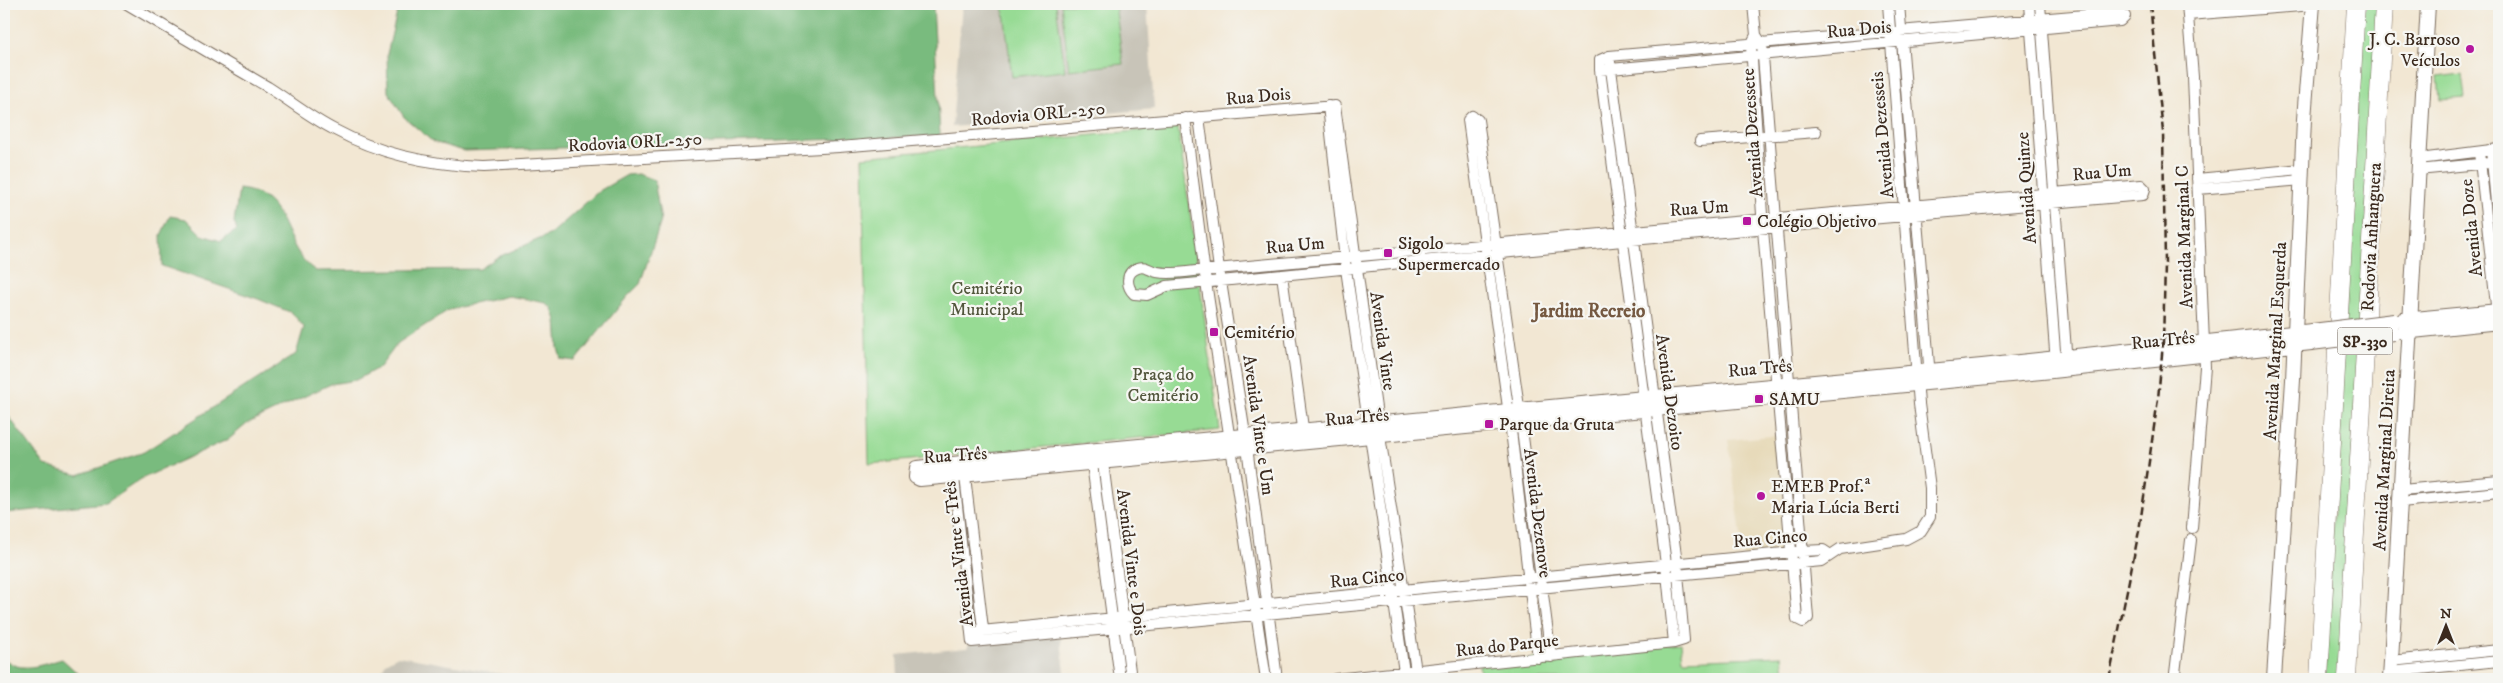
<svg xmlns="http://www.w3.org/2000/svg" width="2503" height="683" font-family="'IM FELL DW Pica',serif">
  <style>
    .built { fill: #e7daba }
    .industrial { fill: #c8c4b8 }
    .green { fill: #97db94; stroke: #698259 }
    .forest { fill: #79bb7e; stroke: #5a724e }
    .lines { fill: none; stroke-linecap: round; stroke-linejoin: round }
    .street-casing { stroke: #7b6c5d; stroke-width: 12 }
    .secondary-casing { stroke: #7b6c5d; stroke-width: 16 }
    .highway-casing { stroke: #7b6c5d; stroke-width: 19 }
    .street { stroke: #fff; stroke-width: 10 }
    .secondary { stroke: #fff; stroke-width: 14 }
    .highway { stroke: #fff; stroke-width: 18 }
    .rail { stroke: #3b2a1e; stroke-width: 2.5; stroke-dasharray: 8 4; stroke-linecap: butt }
    .secondary-bridge-casing { stroke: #7b6c5d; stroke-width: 16; stroke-linecap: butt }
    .secondary-bridge { stroke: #fff; stroke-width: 14 }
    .poi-dot { fill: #b5179e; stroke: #f6f6f2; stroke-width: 2 }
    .labels { text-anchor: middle; stroke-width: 4.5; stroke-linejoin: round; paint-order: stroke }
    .shield { fill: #f6f6f2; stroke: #73675e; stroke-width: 1 }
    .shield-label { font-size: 16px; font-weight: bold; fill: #3b2a1e }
    .street-label { font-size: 18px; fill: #3b2a1e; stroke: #f6f6f2 }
    .poi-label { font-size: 18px; fill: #3b2a1e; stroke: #f6f6f2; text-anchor: start }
    .park-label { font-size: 18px; fill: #52563c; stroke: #f6f6f2 }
    .neighbourhood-label { font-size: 19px; font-weight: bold; fill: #755941; stroke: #f6f6f2 }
  </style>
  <rect width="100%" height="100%" fill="#f6f6f2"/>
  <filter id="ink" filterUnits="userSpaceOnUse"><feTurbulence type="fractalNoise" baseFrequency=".02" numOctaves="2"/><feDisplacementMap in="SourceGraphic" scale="10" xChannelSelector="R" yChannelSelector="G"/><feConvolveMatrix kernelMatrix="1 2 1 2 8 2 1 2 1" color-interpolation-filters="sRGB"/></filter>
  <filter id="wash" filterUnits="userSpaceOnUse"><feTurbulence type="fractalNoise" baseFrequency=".0096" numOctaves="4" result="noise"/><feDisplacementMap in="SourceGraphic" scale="20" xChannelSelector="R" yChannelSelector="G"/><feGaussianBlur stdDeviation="1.12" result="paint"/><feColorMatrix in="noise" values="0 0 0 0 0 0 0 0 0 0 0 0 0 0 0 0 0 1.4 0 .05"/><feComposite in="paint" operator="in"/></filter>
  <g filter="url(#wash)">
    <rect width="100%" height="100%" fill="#f2e7d3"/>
    <path class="built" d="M1782,435L1792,552L1744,557L1728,440Z"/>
    <path class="industrial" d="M962,4H1147L1154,109L952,127Z
      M1060,634L1066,679H898L897,655L967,648L970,642Z
      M398,656L529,679H530H380L385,663Z"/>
    <path class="green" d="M1003,4H1056L1065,71L1012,77Z
      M1061,4H1115L1123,64L1069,70Z
      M2362,4H2378L2341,679H2324Z
      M2462,74L2465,98L2440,100L2438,77Z
      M1178,127L1220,430L869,464L862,157Z
      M1681,643L1683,660L1782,656L1785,679H1481L1479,665Z"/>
    <path class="forest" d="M399,4H933L940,136L464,151L433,142L404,117L388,92L387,54Z
      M638,174L654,180L661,221L640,284L627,297L575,361L561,359L558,348L556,320L552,308L546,303L509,296L450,309L398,343L380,367L356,380L331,384L248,423L229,439L141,479L106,503L4,513V410L45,466L78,475L144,452L296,354L304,327L292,313L258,299L162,266L161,235L170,216L186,219L202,235L221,241L237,230L234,222L239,189C291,194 280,248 316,271L480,269L496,258L551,234L599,191L627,175Z
      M4,658C19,675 44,664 62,659L84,679H4Z"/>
  </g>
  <g filter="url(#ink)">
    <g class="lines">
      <defs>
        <path id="street" d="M127,4C174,32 221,60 268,87C290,101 311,118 335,130C381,155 432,165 484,167L839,147L1335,106L1378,423L1416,671
          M1753,4L1756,35L1762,44L1808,618L1803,622L1797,619L1763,230L1751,45L1756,35
          M1899,4L1930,377
          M2029,4L2056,364
          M2040,4L2067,364
          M2187,4L2193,77L2205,367L2192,528
          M2188,6L2212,4
          M2188,15L2313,5
          M1600,70L2120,21L2125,16L2120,12L1609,56L1600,60V70L1666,564L1674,643
          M1328,106L1346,269L1404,672
          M1199,117L1219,269L1247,447L1277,679
          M1185,118L1206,282L1266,679
          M1700,141L1816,132
          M2491,150L2499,234
          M2479,152L2499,332
          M2419,159L2499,149
          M2418,170L2499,162
          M2197,179L2302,169
          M2141,185L2145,189L2143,195L1632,240L1221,281L1167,286L1147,295L1134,294C1126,286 1125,272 1138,268C1146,265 1150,271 1157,272C1172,275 1190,271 1205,270Z
          M2198,189L2302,180
          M1282,275L1304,435
          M1102,455L1131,679
          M1091,456L1120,679
          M964,468L984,637
          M953,469L972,642L1822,561L1840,549L1906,539L1921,531L1930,517V488L1919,404L1888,4
          M2402,490L2499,481
          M2401,502L2499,492
          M971,632L1803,551L1823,550L1829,554
          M1538,658L1510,422L1468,120L1472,116L1478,120L1521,421L1551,657
          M2391,661L2499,650
          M2390,672L2499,661
          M1335,679L1674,643L1684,640L1677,563L1610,62
          M2177,679L2175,673L2191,540"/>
        <path id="secondary" d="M2403,320L2499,311
          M2403,332L2499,322
          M2311,343L2052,371L920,479L916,477L917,468L971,462L1982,366L2312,331
          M2274,679L2293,380L2304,119L2313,4
          M2390,679L2428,4"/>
        <path id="highway" d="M2319,679L2356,4
          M2347,679L2384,4"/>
      </defs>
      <use href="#street" class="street-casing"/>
      <use href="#secondary" class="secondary-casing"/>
      <use href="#highway" class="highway-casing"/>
      <use href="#street" class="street"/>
      <use href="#secondary" class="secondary"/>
      <use href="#highway" class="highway"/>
      <path class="rail" d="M2109,679L2139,531L2158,399L2163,343L2165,264L2163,132L2150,4"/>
      <defs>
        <path id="secondary-bridge" d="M2312,331L2394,321
          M2311,343L2394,333"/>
      </defs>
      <use href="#secondary-bridge" class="secondary-bridge-casing"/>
      <use href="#secondary-bridge" class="secondary-bridge"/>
    </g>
  </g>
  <g class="poi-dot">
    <circle cx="2470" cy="49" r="5"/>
    <rect x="1742" y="216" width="10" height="10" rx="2.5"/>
    <rect x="1383" y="248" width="10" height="10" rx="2.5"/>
    <rect x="1209" y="327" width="10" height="10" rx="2.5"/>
    <rect x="1754" y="394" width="10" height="10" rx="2.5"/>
    <rect x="1484" y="419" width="10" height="10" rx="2.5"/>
    <circle cx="1761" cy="496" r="5"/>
  </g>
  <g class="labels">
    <rect class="shield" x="2337.5" y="327.5" width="55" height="27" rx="4"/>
    <g class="shield-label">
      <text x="2365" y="347">SP-330</text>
    </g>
    <g class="street-label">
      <text transform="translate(1859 29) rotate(-5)" y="6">Rua Dois</text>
      <text transform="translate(1258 96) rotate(-5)" y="6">Rua Dois</text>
      <text transform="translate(1038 114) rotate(-5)" y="6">Rodovia ORL-250</text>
      <text transform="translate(1752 133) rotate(-94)" y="6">Avenida Dezessete</text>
      <text transform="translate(1882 135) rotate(-95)" y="6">Avenida Dezesseis</text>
      <text transform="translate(635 142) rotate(-3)" y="6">Rodovia ORL-250</text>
      <text transform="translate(2102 172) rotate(-5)" y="6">Rua Um</text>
      <text transform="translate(2026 188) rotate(-94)" y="6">Avenida Quinze</text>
      <text transform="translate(1699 208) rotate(-4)" y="6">Rua Um</text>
      <text transform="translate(2471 228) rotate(-96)" y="6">Avenida Doze</text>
      <text transform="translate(2184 237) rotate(-92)" y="6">Avenida Marginal C</text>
      <text transform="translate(2371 237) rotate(-87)" y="6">Rodovia Anhanguera</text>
      <text transform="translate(1295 245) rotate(-5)" y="6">Rua Um</text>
      <text transform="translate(2163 340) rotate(-6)" y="6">Rua Três</text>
      <text transform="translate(1383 341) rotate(82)" y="6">Avenida Vinte</text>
      <text transform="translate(2275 341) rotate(-87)" y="6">Avenida Marginal Esquerda</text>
      <text transform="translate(1760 368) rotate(-5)" y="6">Rua Três</text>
      <text transform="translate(1670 392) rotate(82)" y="6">Avenida Dezoito</text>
      <text transform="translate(1357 417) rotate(-5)" y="6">Rua Três</text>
      <text transform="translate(1259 425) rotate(82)" y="6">Avenida Vinte e Um</text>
      <text transform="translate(955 455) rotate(-4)" y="6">Rua Três</text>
      <text transform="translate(2384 460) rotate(-87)" y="6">Avenida Marginal Direita</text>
      <text transform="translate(1538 513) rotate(83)" y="6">Avenida Dezenove</text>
      <text transform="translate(1770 538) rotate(-5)" y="6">Rua Cinco</text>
      <text transform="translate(958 554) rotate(-97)" y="6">Avenida Vinte e Três</text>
      <text transform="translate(1132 562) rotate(83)" y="6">Avenida Vinte e Dois</text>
      <text transform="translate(1367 578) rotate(-6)" y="6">Rua Cinco</text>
      <text transform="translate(1507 645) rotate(-6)" y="6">Rua do Parque</text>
    </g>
    <g class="poi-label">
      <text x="2460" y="45" text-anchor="end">J. C. Barroso<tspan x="2460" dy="21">Veículos</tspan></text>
      <text x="1757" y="227">Colégio Objetivo</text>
      <text x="1398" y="249">Sigolo<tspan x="1398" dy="21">Supermercado</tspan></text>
      <text x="1224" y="338">Cemitério</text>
      <text x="1769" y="405">SAMU</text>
      <text x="1499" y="430">Parque da Gruta</text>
      <text x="1771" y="492">EMEB Prof.ª<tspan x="1771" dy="21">Maria Lúcia Berti</tspan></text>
    </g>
    <g class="park-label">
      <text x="987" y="294">Cemitério<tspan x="987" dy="21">Municipal</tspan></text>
      <text x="1163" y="380">Praça do<tspan x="1163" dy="21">Cemitério</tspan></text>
    </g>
    <g class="neighbourhood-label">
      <text x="1589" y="317">Jardim Recreio</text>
    </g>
  </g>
  <rect width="2503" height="683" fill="none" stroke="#f6f6f2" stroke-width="20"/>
  <g transform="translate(2446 626)" stroke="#f6f6f2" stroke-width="4" paint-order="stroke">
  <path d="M0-4L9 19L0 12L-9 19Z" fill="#3b2a1e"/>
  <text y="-8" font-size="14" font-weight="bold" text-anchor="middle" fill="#3b2a1e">N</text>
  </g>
</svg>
